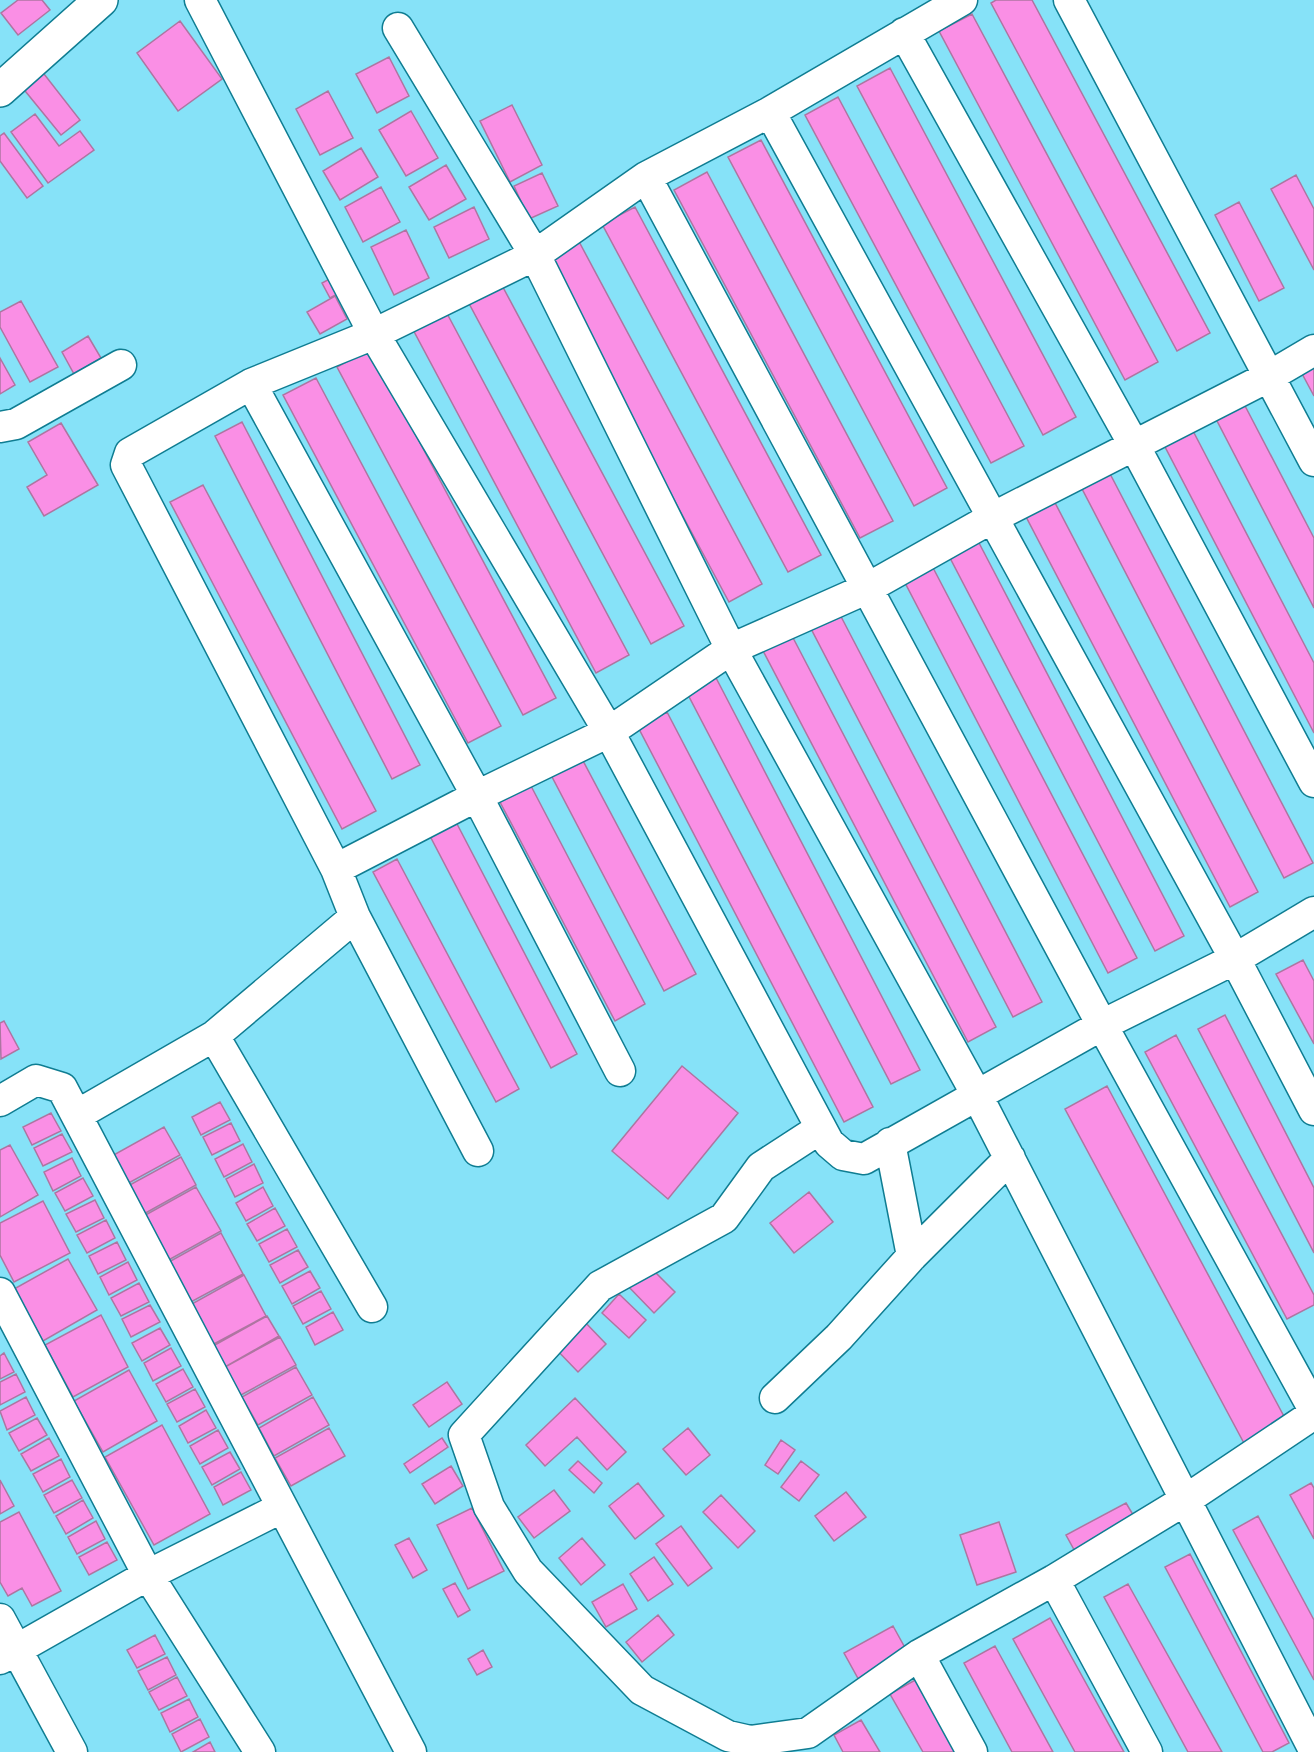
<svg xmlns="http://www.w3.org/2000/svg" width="1314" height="1752" font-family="Montserrat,sans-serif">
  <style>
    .building { fill: #fa8fe5; stroke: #ae75a1; stroke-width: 1.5 }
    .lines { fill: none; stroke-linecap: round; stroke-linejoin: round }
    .minor-casing { stroke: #0f7d92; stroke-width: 33 }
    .tertiary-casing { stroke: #0f7d92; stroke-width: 36 }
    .minor { stroke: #fff; stroke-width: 30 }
    .tertiary { stroke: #fff; stroke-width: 33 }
  </style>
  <rect width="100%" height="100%" fill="#86e2f8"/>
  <path class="building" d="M18,0H42L50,10L18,35L1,13Z
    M996,0H1032L1210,333L1177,351L991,3Z
    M972,14L1158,362L1125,380L939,31Z
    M180,21L222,79L178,111L137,53Z
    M389,57L409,96L377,113L356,74Z
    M37,65L80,120L61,135L17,81Z
    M890,68L1076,417L1043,435L857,86Z
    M328,91L353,138L320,155L296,109Z
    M838,97L1024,446L991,463L805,115Z
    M512,105L542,165L510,182L480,121Z
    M411,111L438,158L406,176L379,130Z
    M35,114L59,146L80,131L94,150L48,183L11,132Z
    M4,133L43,186L27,198L0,161V136Z
    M761,140L947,488L914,506L728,157Z
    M361,148L378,177L340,200L323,171Z
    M446,165L466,199L429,220L409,187Z
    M707,172L893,521L860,538L674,190Z
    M542,173L558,206L529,219L514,186Z
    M1296,175L1314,209V270L1271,189Z
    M381,187L400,222L363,242L345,207Z
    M1239,202L1284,288L1259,301L1215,215Z
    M474,207L489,239L449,258L434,227Z
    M635,207L821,555L788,572L602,224Z
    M406,230L429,278L394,295L371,247Z
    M576,236L762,584L729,602L542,254Z
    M335,276L343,291L330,298L322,283Z
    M498,278L684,626L651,644L465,296Z
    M335,296L347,319L320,334L307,312Z
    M21,301L58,367L30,382L0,327V312Z
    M443,306L629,655L596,673L410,324Z
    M88,336L101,358L74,374L62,352Z
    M370,349L556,698L523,715L337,367Z
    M0,358L15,385L0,394Z
    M1314,360V396L1299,368Z
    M316,378L501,726L468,743L283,395Z
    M1243,402L1314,538V608L1215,417Z
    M242,422L420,765L392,779L215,436Z
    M61,423L98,485L44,516L27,487L47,475L28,442Z
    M1192,429L1314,663V733L1163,443Z
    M1107,468L1313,863L1284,878L1079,483Z
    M203,485L376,811L342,829L170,502Z
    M1052,497L1258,892L1230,907L1023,511Z
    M978,541L1184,936L1155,951L949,556Z
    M930,562L1137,958L1108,973L902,577Z
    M836,607L1042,1002L1013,1017L807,621Z
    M790,632L996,1027L968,1042L761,647Z
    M714,674L920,1070L891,1084L685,689Z
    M667,712L873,1107L844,1122L638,727Z
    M581,757L696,974L664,991L550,773Z
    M531,786L645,1004L615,1021L500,802Z
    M456,822L577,1054L551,1068L430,836Z
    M397,859L519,1089L496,1102L373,872Z
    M1303,960L1314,981V1044L1276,974Z
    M1225,1015L1314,1188V1253L1198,1029Z
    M4,1021L19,1049L1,1059L0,1023Z
    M1176,1035L1314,1295V1305L1287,1319L1145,1052Z
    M682,1066L738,1113L668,1199L612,1151Z
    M1107,1086L1287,1422L1245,1445L1065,1109Z
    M220,1102L230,1120L201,1135L192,1117Z
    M51,1113L61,1131L32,1145L23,1127Z
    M231,1123L240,1141L212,1155L203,1137Z
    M164,1127L180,1155L125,1185L110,1157Z
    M62,1134L72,1152L43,1166L34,1148Z
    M243,1144L252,1162L224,1177L215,1159Z
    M10,1145L38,1195L0,1217V1150Z
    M181,1157L196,1185L142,1215L126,1187Z
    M72,1158L81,1176L53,1191L44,1172Z
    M254,1164L263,1183L235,1197L226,1179Z
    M83,1178L93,1196L65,1211L55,1193Z
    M196,1187L221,1231L165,1262L140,1218Z
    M263,1187L273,1206L246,1221L236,1203Z
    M809,1192L833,1222L794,1253L770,1223Z
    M95,1200L104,1218L76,1232L66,1214Z
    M43,1201L70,1253L14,1282L0,1255V1223Z
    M275,1208L285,1226L257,1241L247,1224Z
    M106,1220L115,1238L87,1253L77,1235Z
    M287,1229L297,1247L269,1262L259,1244Z
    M221,1233L243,1274L189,1303L167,1263Z
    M117,1242L126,1260L98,1274L89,1256Z
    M298,1250L308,1267L280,1283L270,1265Z
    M68,1259L97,1310L43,1341L14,1289Z
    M128,1262L137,1280L109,1295L100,1277Z
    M645,1262L675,1292L654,1313L625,1283Z
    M310,1271L320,1288L292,1304L282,1286Z
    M244,1275L266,1316L212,1345L190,1305Z
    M139,1283L149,1302L121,1316L111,1298Z
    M321,1291L331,1309L303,1324L293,1306Z
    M619,1294L646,1320L629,1338L602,1313Z
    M150,1305L160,1322L131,1337L122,1319Z
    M333,1312L343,1330L315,1345L306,1327Z
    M101,1315L128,1367L73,1397L45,1345Z
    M267,1316L279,1336L225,1367L213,1346Z
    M582,1319L606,1344L578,1372L554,1347Z
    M160,1328L170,1345L142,1361L132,1343Z
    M280,1337L296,1365L241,1395L225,1367Z
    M171,1348L181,1366L153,1381L144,1363Z
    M4,1353L14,1372L0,1379V1356Z
    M296,1367L312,1395L258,1425L242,1397Z
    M183,1369L193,1387L166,1402L156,1384Z
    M129,1370L157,1421L103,1452L74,1401Z
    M16,1374L25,1392L0,1405V1382Z
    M447,1382L462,1404L429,1427L413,1405Z
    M195,1389L205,1407L177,1422L167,1404Z
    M26,1397L35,1415L7,1430L0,1411Z
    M313,1397L329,1425L274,1456L259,1428Z
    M575,1398L626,1452L607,1470L577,1437L545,1466L526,1445Z
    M206,1410L216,1428L188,1443L179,1426Z
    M37,1418L47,1435L19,1451L9,1433Z
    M162,1425L210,1514L154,1545L105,1457Z
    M329,1428L345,1456L291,1486L275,1458Z
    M688,1428L710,1455L686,1475L663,1449Z
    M218,1430L228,1448L200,1464L190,1446Z
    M49,1438L59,1456L31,1471L21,1454Z
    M442,1438L448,1447L410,1473L404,1464Z
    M781,1440L795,1450L778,1474L765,1465Z
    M230,1452L240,1469L212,1485L202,1467Z
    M61,1459L70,1477L43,1492L33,1474Z
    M578,1461L602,1483L594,1493L569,1470Z
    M801,1461L819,1475L799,1501L781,1487Z
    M451,1466L463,1486L435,1504L422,1484Z
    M241,1472L251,1490L223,1505L214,1487Z
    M0,1480L14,1506L0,1514Z
    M72,1480L82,1498L54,1513L44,1495Z
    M638,1483L664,1516L635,1539L609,1506Z
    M1311,1483L1314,1488V1539L1290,1495Z
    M554,1490L570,1511L534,1538L518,1517Z
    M846,1492L866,1517L834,1541L815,1516Z
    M721,1495L755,1531L738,1548L703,1512Z
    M83,1500L93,1518L66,1534L56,1516Z
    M1126,1503L1138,1523L1077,1555L1066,1535Z
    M472,1508L504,1571L468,1589L437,1525Z
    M19,1512L61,1591L32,1606L22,1588L8,1596L0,1582V1522Z
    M1258,1516L1314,1620V1680L1233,1530Z
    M96,1521L105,1539L77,1554L68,1537Z
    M999,1522L1016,1572L977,1585L960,1535Z
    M681,1526L712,1568L688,1586L656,1544Z
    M409,1538L427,1570L413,1578L395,1545Z
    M582,1538L605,1565L581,1585L559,1558Z
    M107,1542L117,1560L89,1575L79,1557Z
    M1190,1554L1289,1743L1272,1752H1263L1165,1567Z
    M654,1557L673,1584L648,1601L630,1574Z
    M455,1583L470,1610L458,1617L443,1589Z
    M623,1584L637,1609L606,1627L592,1602Z
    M1128,1584L1222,1752H1188L1104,1597Z
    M658,1615L674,1635L642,1662L626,1642Z
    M1050,1618L1124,1752H1075L1013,1639Z
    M893,1626L909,1655L860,1682L844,1653Z
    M155,1635L165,1654L137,1668L127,1650Z
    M995,1646L1053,1752H1012L964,1663Z
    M483,1650L492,1667L477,1675L468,1659Z
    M167,1657L176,1675L148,1690L138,1671Z
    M177,1677L187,1696L159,1710L149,1692Z
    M917,1679L957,1752H923L890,1694Z
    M189,1699L198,1717L170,1732L161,1713Z
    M200,1719L209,1737L181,1752L172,1734Z
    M861,1720L880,1752H843L834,1735Z
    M210,1742L215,1752H193Z"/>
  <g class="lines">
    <defs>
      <path id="minor" d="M200,0L374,334L609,732L829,1143L843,1155L864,1159L1102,1025L1235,959L1314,912
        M1069,0L1314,461
        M398,28L535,255L731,649L978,1097L1314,1750
        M904,33L1134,445L1314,782
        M770,112L1235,959L1314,1110
        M646,177L1102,1025L1314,1410
        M251,384L477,796L620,1071
        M0,427L16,424L121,365
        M336,869L477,796L609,732L731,649L866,589L992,518L1268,377L1314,350
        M214,1036L372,1307
        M0,1101L36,1080L62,1088L411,1752
        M77,1115L214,1036L355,917
        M821,1128L761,1167L724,1218L600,1286L464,1435L489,1507L528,1571L642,1690L728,1736L750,1741L808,1733L919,1655L1054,1580L1187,1499L1314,1414
        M890,1143L912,1256
        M478,1151L355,917L336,869L126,465L130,453L251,384L374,334L535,255L646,177L770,112L962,0
        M0,1293L148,1575L260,1752
        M775,1398L839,1337L912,1256L1010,1158
        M1054,1580L1147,1752
        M0,1619L72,1752
        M919,1655L972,1752
        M0,1659L148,1575L281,1508"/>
      <path id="tertiary" d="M0,90L101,0"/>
    </defs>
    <use href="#minor" class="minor-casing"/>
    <use href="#tertiary" class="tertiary-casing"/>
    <use href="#minor" class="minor"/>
    <use href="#tertiary" class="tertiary"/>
  </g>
</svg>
